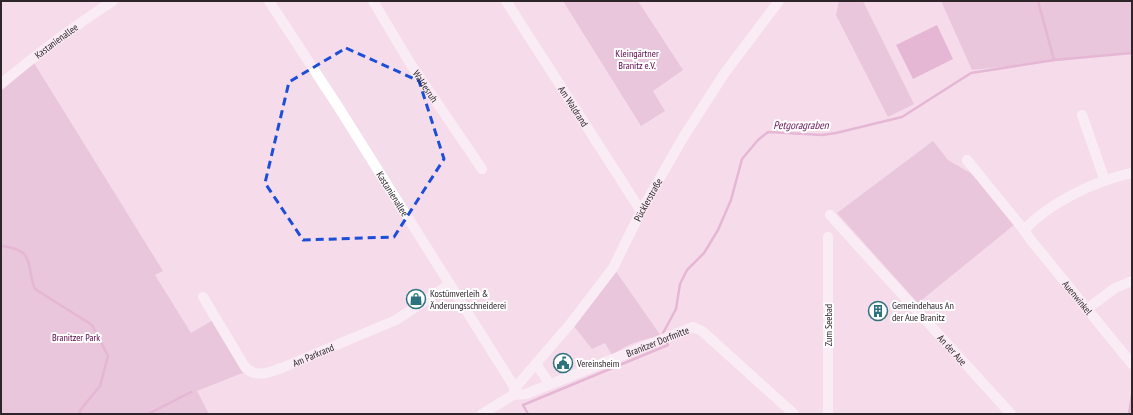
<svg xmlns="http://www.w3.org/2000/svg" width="1133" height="415" font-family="'PT Sans Narrow',sans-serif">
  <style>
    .green { fill: #d9aac8 }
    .water { fill: #d289b9 }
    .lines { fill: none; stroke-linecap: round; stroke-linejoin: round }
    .stream { stroke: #d289b9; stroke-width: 2.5 }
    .minor { stroke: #fff; stroke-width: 10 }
    .marked { fill: none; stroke: #1d4ed8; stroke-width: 3; stroke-dasharray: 8 5; stroke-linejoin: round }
    .labels { text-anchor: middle; stroke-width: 4; stroke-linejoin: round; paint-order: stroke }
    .street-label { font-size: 10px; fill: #2e252b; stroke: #fff }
    .park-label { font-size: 10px; fill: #5e044a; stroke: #fff }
    .poi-label { font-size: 10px; fill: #2e252b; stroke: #fff; text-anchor: start }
    .water-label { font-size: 11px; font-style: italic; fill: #691254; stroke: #fff }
  </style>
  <rect width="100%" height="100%" fill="#f5dceb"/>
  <path class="green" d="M563,1H638L683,70L653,91L665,111L641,126Z
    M839,1H863L914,104L888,117L836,15Z
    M941,1H1132V53L972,70Z
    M34,63L163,271L155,275L191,333L213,320L245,372L197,391L209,414H1V91Z
    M933,141L948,160L974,175L1014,225L918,303L837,213Z
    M615,270L661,336C640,340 630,343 612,355L605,343L592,349L573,325Z"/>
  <path class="water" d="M937,25L953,59L913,79L896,45Z"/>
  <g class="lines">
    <path class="stream" d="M1038,1L1054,60
      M1,246C7,247 15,248 20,251C32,257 29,277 35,289L92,325L108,356L100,386L81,409L79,414
      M664,336L663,333L676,309L680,284L687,270L704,253L718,230L731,200L742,159L758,140L768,132L822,135L836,133L902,117L971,73L1054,60L1132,53
      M148,414L191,392
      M528,414L523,405L668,345L666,341
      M1129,414L1132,395"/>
    <g class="minor">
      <path id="s1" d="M269,1L339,108L515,388"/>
      <path id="s2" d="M373,1L410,63L482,169"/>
      <path id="s3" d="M506,1L641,211"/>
      <path id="s4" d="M1,84C37,54 74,26 113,1"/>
      <path d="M1082,115L1105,181"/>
      <path d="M967,160L1024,230"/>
      <path id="s5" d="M1132,173C1096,180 1049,203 1024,230L1030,239L1132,364"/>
      <path id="s6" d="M830,215L1011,414"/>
      <path d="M828,237V414"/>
      <path id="s7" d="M203,297L245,367C256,379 271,372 284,367L396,320L450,284"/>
      <path d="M1087,309L1115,288L1132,281"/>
      <path d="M536,364L550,384"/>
      <path id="s8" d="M513,395L515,388L571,323L613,268L641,211L684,136L724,74L779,1"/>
      <path id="s9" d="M482,414L513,395L526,394L693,327L702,331L794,414"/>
    </g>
  </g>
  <path d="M0 0H1133V415H0ZM346,48L419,81L444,159L394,237L303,240L265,183L289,82Z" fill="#f5dceb" fill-opacity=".55" fill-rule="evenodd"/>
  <path class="marked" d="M346,48L419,81L444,159L394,237L303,240L265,183L289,82Z"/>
  <defs>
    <symbol id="shop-ring" viewBox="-11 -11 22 22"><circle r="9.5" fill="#fff" stroke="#2c727f" stroke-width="1.5"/><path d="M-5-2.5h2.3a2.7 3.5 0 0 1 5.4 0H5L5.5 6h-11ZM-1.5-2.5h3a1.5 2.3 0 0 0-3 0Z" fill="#2c727f"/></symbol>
    <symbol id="building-ring" viewBox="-11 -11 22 22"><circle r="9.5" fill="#fff" stroke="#2c727f" stroke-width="1.5"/><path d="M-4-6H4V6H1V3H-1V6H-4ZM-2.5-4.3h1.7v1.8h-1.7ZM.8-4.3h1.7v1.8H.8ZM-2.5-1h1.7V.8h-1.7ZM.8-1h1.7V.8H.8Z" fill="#2c727f"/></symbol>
    <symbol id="civic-ring" viewBox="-11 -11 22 22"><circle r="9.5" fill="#fff" stroke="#2c727f" stroke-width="1.5"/><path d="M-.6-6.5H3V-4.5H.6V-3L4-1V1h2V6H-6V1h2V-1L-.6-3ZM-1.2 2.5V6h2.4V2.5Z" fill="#2c727f"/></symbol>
  </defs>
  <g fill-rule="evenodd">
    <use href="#shop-ring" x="405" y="288" width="22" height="22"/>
    <use href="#building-ring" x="867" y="300" width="22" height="22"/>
    <use href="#civic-ring" x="552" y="352" width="22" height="22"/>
  </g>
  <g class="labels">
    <g class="street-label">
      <text dy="4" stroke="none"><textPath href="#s4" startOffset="70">Kastanienallee</textPath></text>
      <text dy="4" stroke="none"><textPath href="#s2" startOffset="100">Waldesruh</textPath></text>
      <text dy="4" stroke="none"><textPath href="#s3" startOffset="125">Am Waldrand</textPath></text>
      <text dy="4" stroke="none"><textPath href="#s1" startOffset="229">Kastanienallee</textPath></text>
      <text dy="4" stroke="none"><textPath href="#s8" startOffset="239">Pücklerstraße</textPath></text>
      <text dy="4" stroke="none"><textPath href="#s5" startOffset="210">Auenwinkel</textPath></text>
      <text transform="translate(828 325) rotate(-90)" y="4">Zum Seebad</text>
      <text dy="4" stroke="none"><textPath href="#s9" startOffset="191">Branitzer Dorfmitte</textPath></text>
      <text dy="4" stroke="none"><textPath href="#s6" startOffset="182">An der Aue</textPath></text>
      <text dy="4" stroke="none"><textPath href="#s7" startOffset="155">Am Parkrand</textPath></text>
    </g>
    <g class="park-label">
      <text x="637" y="57">Kleingärtner<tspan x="637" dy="12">Branitz e.V.</tspan></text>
      <text x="76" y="341">Branitzer Park</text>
    </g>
    <g class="poi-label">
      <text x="430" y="297">Kostümverleih &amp;<tspan x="430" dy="12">Änderungsschneiderei</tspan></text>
      <text x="892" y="309">Gemeindehaus An<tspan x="892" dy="12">der Aue Branitz</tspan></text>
      <text x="577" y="367">Vereinsheim</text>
    </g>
    <g class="water-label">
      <text x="801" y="129">Petgoragraben</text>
    </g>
  </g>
  <rect width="1133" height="415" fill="none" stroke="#2e252b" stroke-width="4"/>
</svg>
